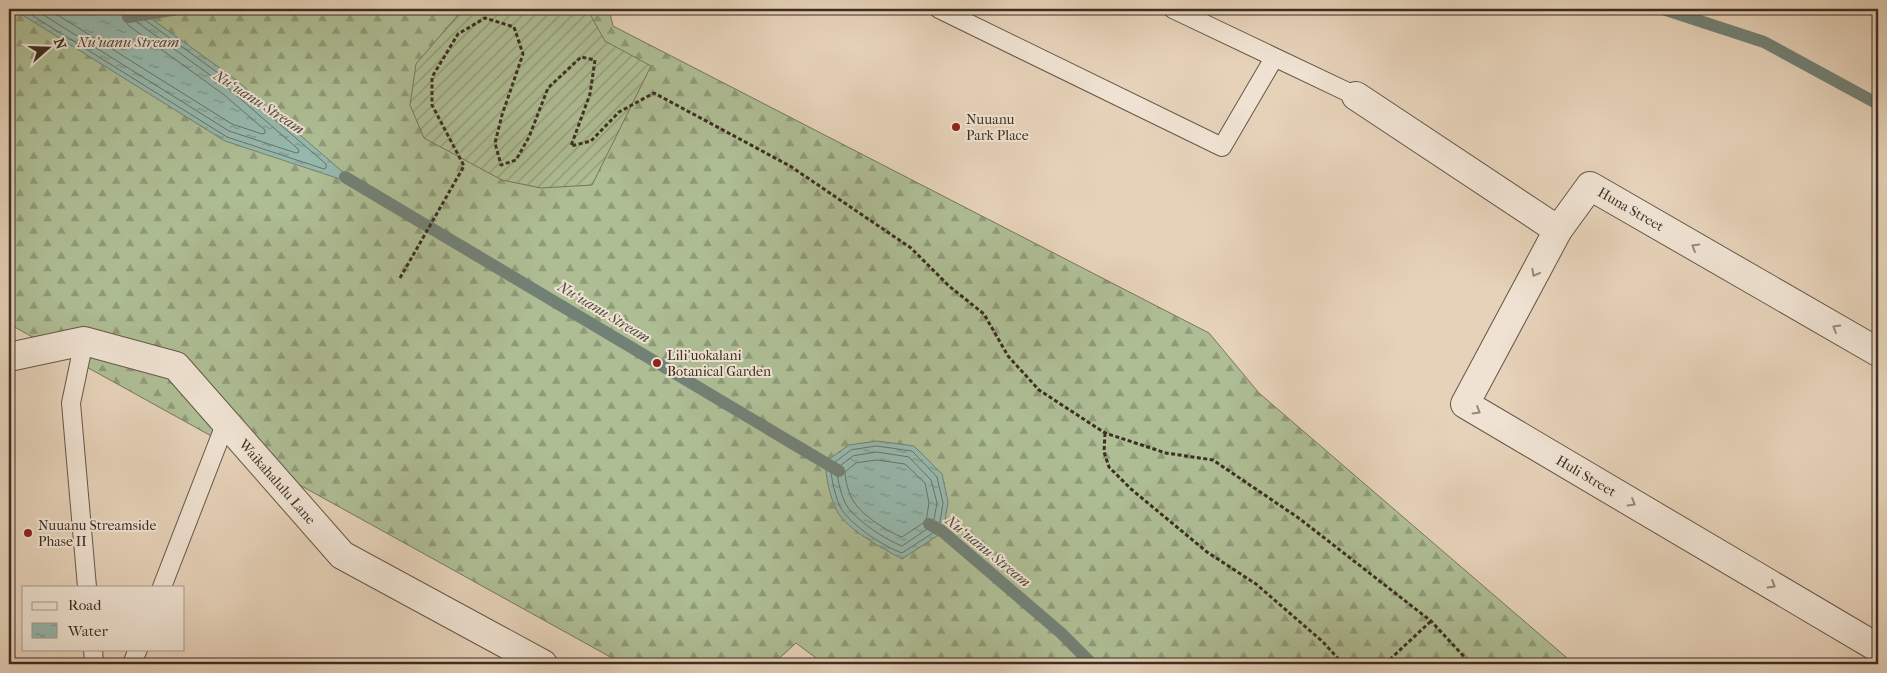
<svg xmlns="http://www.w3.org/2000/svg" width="1887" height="673" font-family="'IM FELL French Canon',serif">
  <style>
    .forest { fill: url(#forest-firs); stroke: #75765c }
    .garden { fill: url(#garden-furrows); stroke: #75765c }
    .water { fill: url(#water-ripples); stroke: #728176 }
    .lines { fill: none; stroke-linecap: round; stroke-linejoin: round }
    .shore { stroke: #697368; stroke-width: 1 }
    .stream { stroke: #728176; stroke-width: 12 }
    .lane-casing { stroke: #665748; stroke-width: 20 }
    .street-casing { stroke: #665748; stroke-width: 30 }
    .path { stroke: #3c2e23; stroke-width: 3; stroke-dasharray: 4 2.5; stroke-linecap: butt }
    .lane { stroke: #efe2d2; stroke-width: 18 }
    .street { stroke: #efe2d2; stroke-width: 28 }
    .oneway { stroke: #96887a }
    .poi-dot { fill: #8f2418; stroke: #efe2d2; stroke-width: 2 }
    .labels { text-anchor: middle; stroke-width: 4; stroke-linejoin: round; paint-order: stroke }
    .poi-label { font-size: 14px; fill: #3c2e23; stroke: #efe2d2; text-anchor: start }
    .street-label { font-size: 14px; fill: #3c2e23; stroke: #efe2d2 }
    .water-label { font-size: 15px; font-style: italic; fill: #4e4a3f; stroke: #efe2d2 }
  </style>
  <defs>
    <pattern id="forest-firs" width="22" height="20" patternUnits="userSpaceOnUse" patternTransform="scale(1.25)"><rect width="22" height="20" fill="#aebd94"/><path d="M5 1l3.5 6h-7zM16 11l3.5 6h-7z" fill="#8f9a78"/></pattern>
    <pattern id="garden-furrows" width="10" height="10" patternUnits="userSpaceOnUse" patternTransform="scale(1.25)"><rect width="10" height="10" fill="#aebd94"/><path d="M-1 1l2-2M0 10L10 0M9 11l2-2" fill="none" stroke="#8f9a78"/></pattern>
    <pattern id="water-ripples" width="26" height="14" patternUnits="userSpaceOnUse" patternTransform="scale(1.25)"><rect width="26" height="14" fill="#96b8ad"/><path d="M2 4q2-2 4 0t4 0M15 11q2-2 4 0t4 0" fill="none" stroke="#7c968c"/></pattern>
  </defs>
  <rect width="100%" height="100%" fill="#e6d2b9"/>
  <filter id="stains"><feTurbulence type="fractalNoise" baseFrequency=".004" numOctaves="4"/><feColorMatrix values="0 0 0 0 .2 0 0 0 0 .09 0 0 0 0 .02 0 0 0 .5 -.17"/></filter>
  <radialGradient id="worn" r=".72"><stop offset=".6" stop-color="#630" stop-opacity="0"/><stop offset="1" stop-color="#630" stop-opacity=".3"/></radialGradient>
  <path class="forest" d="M9,9H609L613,26L1209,333L1259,393L1574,664H824L796,643L773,664H623L9,324Z"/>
  <path class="garden" d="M478,9H587L605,41L651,66L592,185L541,188L502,180L424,138L410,105L416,64L458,15Z"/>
  <path class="water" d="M13,9H138L235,79L358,185L225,141Z
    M877,441L914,446L942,474L948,502L943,532L902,559C884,549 847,530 837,511C830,498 826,477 825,462L849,445Z"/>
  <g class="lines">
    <path class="shore" d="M22,9L227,137L324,169L326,168V164L232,83L138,15L135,9
      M34,9L229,131L296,153L299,152L298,149L228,88L134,20L130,15L129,9
      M48,9L232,124L262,134L265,133V130L223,94L129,26L123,18L122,9
      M877,446L912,451L937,477L943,503L939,529L902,553C883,546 854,527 842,510C836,501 830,475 831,465L851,450Z
      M877,452L909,457L931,480L937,503L933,525L902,546C886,540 857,521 847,506C842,499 836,476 837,468L853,456Z
      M877,460L905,464L925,483L929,503L926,521L902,537C888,532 862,515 854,502C849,495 845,480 845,472L856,463Z"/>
    <path class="stream" d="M1663,9L1764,42L1878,104
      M128,17L178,9
      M345,177L839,471
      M929,524L943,532L1061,633L1092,664"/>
    <defs>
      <path id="lane" d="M939,9L1222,147L1274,58
        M1173,9L1356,96
        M84,341L71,403L87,587
        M162,587L226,422
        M93,649L94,664
        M132,664L138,649"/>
      <g id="street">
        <path d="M1356,96L1558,230"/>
        <path id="s1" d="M1878,352L1590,186L1558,230L1465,404L1878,648"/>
        <path id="s2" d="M9,357L84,341L176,366L342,555L543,664"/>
      </g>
    </defs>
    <use href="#lane" class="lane-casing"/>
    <use href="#street" class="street-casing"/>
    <path class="path" d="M400,278L464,166L432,105V77L458,34L485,18L514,27L523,54L502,115L495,143L501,165L516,160L529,137L548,88L581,57L595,60L590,94L571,146L591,141L619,112L654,93L790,166L911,248L949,286L984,314L1008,356L1039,390L1105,433L1166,453L1213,460L1300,519L1431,621L1471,664
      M1105,433L1104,452L1109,467L1131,489L1207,552L1256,584L1323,642L1343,664
      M1385,664L1431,621"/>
    <use href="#lane" class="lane"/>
    <use href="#street" class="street"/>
  </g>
  <defs><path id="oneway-chevron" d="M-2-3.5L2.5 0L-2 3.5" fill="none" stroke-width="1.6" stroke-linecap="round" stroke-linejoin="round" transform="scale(1.25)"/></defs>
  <g class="oneway">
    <use href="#oneway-chevron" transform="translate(1695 247) rotate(-150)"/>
    <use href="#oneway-chevron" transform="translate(1535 273) rotate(118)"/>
    <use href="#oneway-chevron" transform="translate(1836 328) rotate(-150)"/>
    <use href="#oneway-chevron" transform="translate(1477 411) rotate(31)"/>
    <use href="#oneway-chevron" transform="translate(1632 503) rotate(31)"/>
    <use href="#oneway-chevron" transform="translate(1772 585) rotate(31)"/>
  </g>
  <g class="poi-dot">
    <circle cx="956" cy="127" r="5"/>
    <circle cx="657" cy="363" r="5"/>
    <circle cx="28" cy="533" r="5"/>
  </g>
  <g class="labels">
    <g class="poi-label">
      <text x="966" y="124">Nuuanu<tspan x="966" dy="16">Park Place</tspan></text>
      <text x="667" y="360">Lili'uokalani<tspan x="667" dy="16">Botanical Garden</tspan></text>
      <text x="38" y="530">Nuuanu Streamside<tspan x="38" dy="16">Phase II</tspan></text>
    </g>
    <g class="street-label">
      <text transform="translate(1631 209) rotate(30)" y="5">Huna Street</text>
      <text dy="5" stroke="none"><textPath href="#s1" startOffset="725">Huli Street</textPath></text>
      <text dy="5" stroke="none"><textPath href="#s2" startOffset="326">Waikahalulu Lane</textPath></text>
    </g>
    <g class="water-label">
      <text x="128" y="47">Nu'uanu Stream</text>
      <text transform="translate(259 102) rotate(33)" y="5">Nuʻuanu Stream</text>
      <text transform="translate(604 312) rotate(31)" y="5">Nuʻuanu Stream</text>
      <text transform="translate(988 551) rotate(39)" y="5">Nuʻuanu Stream</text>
    </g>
  </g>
  <rect width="1887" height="673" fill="none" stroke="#e6d2b9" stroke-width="30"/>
  <rect x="10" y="10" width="1867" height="653" fill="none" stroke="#3c2e23" stroke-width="2.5"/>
  <rect x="15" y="15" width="1857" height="643" fill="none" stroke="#3c2e23"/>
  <rect x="22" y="586" width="162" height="65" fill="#efe2d2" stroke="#a79a8c"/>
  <rect x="32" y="602" width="25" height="8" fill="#efe2d2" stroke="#a79a8c"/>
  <text x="68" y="610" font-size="15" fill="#3c2e23">Road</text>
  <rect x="32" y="623" width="25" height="15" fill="url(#water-ripples)" stroke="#a79a8c"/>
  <text x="68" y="636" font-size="15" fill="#3c2e23">Water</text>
  <g transform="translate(48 48) rotate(70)" stroke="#efe2d2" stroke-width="4" paint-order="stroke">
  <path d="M0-4L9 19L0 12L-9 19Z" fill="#3c2e23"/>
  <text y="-8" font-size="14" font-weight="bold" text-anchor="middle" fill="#3c2e23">N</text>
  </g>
  <rect width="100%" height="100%" filter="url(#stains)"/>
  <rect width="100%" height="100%" fill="url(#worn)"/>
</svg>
